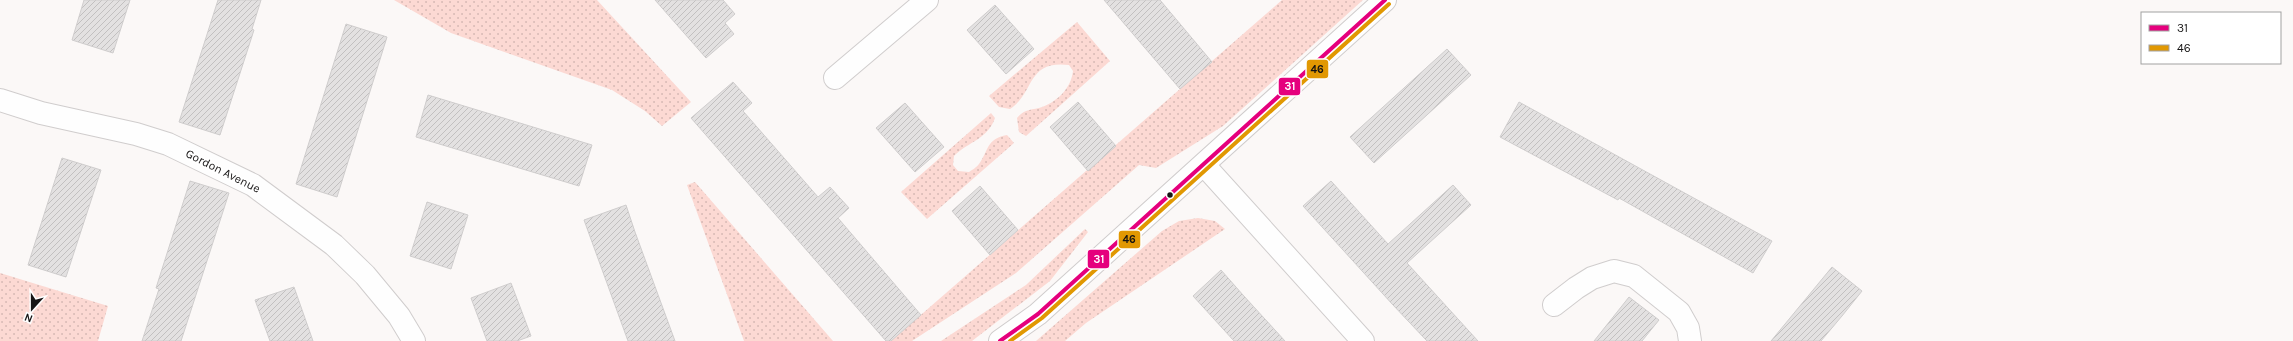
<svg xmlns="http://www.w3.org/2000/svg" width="2293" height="341" font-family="Karla,sans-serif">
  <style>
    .grass { fill: url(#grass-dots) }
    .building { fill: url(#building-hatch); stroke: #cfcdcd }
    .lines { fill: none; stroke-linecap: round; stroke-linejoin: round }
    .street-casing { stroke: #d0cdcd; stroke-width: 24 }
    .secondary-casing { stroke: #d0cdcd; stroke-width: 24 }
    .street { stroke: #fefefe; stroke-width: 22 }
    .secondary { stroke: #fefefe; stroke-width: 22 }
    .bus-1-casing { stroke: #fff; stroke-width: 7 }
    .bus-2-casing { stroke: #fff; stroke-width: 7 }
    .bus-1 { stroke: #e5007d; stroke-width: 4 }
    .bus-2 { stroke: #e19802; stroke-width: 4 }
    .bus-dot { fill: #171515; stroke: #fff; stroke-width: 1.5 }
    .labels { text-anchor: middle; stroke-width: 4; stroke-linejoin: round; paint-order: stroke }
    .street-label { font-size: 12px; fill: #171515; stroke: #fff }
    .line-badge { stroke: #fff; stroke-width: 1.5 }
    .badge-label { font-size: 11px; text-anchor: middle; font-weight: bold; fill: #fff }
    .pale-badge-label { font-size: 11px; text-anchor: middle; font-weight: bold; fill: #111 }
  </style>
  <defs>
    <pattern id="grass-dots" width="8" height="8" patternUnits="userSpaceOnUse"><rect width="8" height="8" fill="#fcd9d3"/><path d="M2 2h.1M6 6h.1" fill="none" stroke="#d7b9b4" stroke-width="1.8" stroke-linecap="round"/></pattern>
    <pattern id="building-hatch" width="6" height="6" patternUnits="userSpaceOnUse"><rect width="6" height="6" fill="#e3e1e1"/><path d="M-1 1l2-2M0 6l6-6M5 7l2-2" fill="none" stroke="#c2c0c0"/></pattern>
  </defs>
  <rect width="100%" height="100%" fill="#fbf8f7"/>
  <path class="grass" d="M394,0H597L691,102L662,126L645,111L612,90L451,33Z
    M1282,0H1363L1223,126L1156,168L1139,165L1016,273L912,341H891Z
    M1077,22L1110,61L1026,136L1019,132L1017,118C1024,110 1029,110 1039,108C1056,103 1071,89 1073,71L1069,65C1026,60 1035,93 1010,109L999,107L989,96Z
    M991,113L995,118C988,139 968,142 954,156L953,165L958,171L969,172C972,170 977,167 979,164C989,150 986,139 1007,135L1014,143L927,219L901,192Z
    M695,182L833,341H744L687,185Z
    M1198,218L1215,221L1225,229L1086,323L1065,341H1036L1162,231L1179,221Z
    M1085,229L1088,232L1050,281L972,341H941L1026,285Z
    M0,273L108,306L98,341H0Z"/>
  <path class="building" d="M84,0H130L113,53L72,40Z
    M218,0H261L252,29L254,30L220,135L179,122Z
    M655,0H723L735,14L725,23L734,34L706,58Z
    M1104,0H1160L1212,62L1180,89Z
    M995,5L1034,49L1006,74L967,30Z
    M346,24L387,37L337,197L296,184Z
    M1447,49L1471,75L1374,163L1350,137Z
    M733,82L752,103L743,111L818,197L830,187L849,208L838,218L921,315L891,341H886L691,118Z
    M428,95L592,145L579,186L416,137Z
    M1078,102L1116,146L1088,171L1050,127Z
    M1519,102L1772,241L1753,273L1619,198L1618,200L1500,137Z
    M905,103L944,147L915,172L876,128Z
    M62,158L101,170L66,277L28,265Z
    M190,181L229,193L181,341H142L159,289L156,288Z
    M1331,181L1388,244L1453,185L1471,205L1407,263L1478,341H1427L1393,305L1303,206Z
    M980,186L1018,230L990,255L952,211Z
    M427,202L468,215L451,269L410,256Z
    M626,205L635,232L675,341H628L584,220Z
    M1832,267L1862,291L1842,316L1821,341H1771Z
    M1221,270L1243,295L1285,341H1234L1193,296Z
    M511,283L531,336L517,341H487L471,298Z
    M294,287L313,341H270L255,300Z
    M1629,297L1659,320L1642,341H1594Z"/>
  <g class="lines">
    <defs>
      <path id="street" d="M835,78L927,0
        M0,100L41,113L136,134L168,144L253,185L334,245L365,275L399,316L414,341
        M1204,165L1363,341
        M1554,305L1576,288L1592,278L1614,271L1634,276L1679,312L1688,328L1690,341"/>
      <path id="secondary" d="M1000,341L1038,314L1385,0"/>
    </defs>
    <use href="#street" class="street-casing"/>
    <use href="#secondary" class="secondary-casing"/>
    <use href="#street" class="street"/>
    <use href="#secondary" class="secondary"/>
    <defs>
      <path id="bus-1" d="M1000,341L1038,314L1385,0"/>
      <path id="bus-2" d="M1010,341L1042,318L1389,4"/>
    </defs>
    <use href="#bus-1" class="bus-1-casing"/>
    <use href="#bus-2" class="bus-2-casing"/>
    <use href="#bus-1" class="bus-1"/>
    <use href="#bus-2" class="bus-2"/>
  </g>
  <circle class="bus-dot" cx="1170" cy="195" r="3.5"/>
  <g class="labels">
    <g class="street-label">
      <text transform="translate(223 171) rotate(27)" y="4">Gordon Avenue</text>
    </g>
  </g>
  <g class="line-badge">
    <rect x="1306" y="59" width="23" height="20" rx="4" fill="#e19802"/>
    <rect x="1278" y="77" width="23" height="19" rx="4" fill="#e5007d"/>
    <rect x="1118" y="230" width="23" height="19" rx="4" fill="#e19802"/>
    <rect x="1087" y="249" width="23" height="20" rx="4" fill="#e5007d"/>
  </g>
  <g class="badge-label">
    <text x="1290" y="90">31</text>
    <text x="1099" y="263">31</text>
  </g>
  <g class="pale-badge-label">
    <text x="1317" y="73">46</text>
    <text x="1129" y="243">46</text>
  </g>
  <rect x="2141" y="12" width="140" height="52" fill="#ffffff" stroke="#a2a1a1"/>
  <rect x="2149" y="25" width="20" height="6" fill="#e5007d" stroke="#a2a1a1"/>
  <text x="2177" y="32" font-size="12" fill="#171515">31</text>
  <rect x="2149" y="45" width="20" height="6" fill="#e19802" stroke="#a2a1a1"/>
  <text x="2177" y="52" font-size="12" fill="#171515">46</text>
  <g transform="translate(32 309) rotate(201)" stroke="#ffffff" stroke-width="3" paint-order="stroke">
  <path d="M0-3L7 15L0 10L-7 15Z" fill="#171515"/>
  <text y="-6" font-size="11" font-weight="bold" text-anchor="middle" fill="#171515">N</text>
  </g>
</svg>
